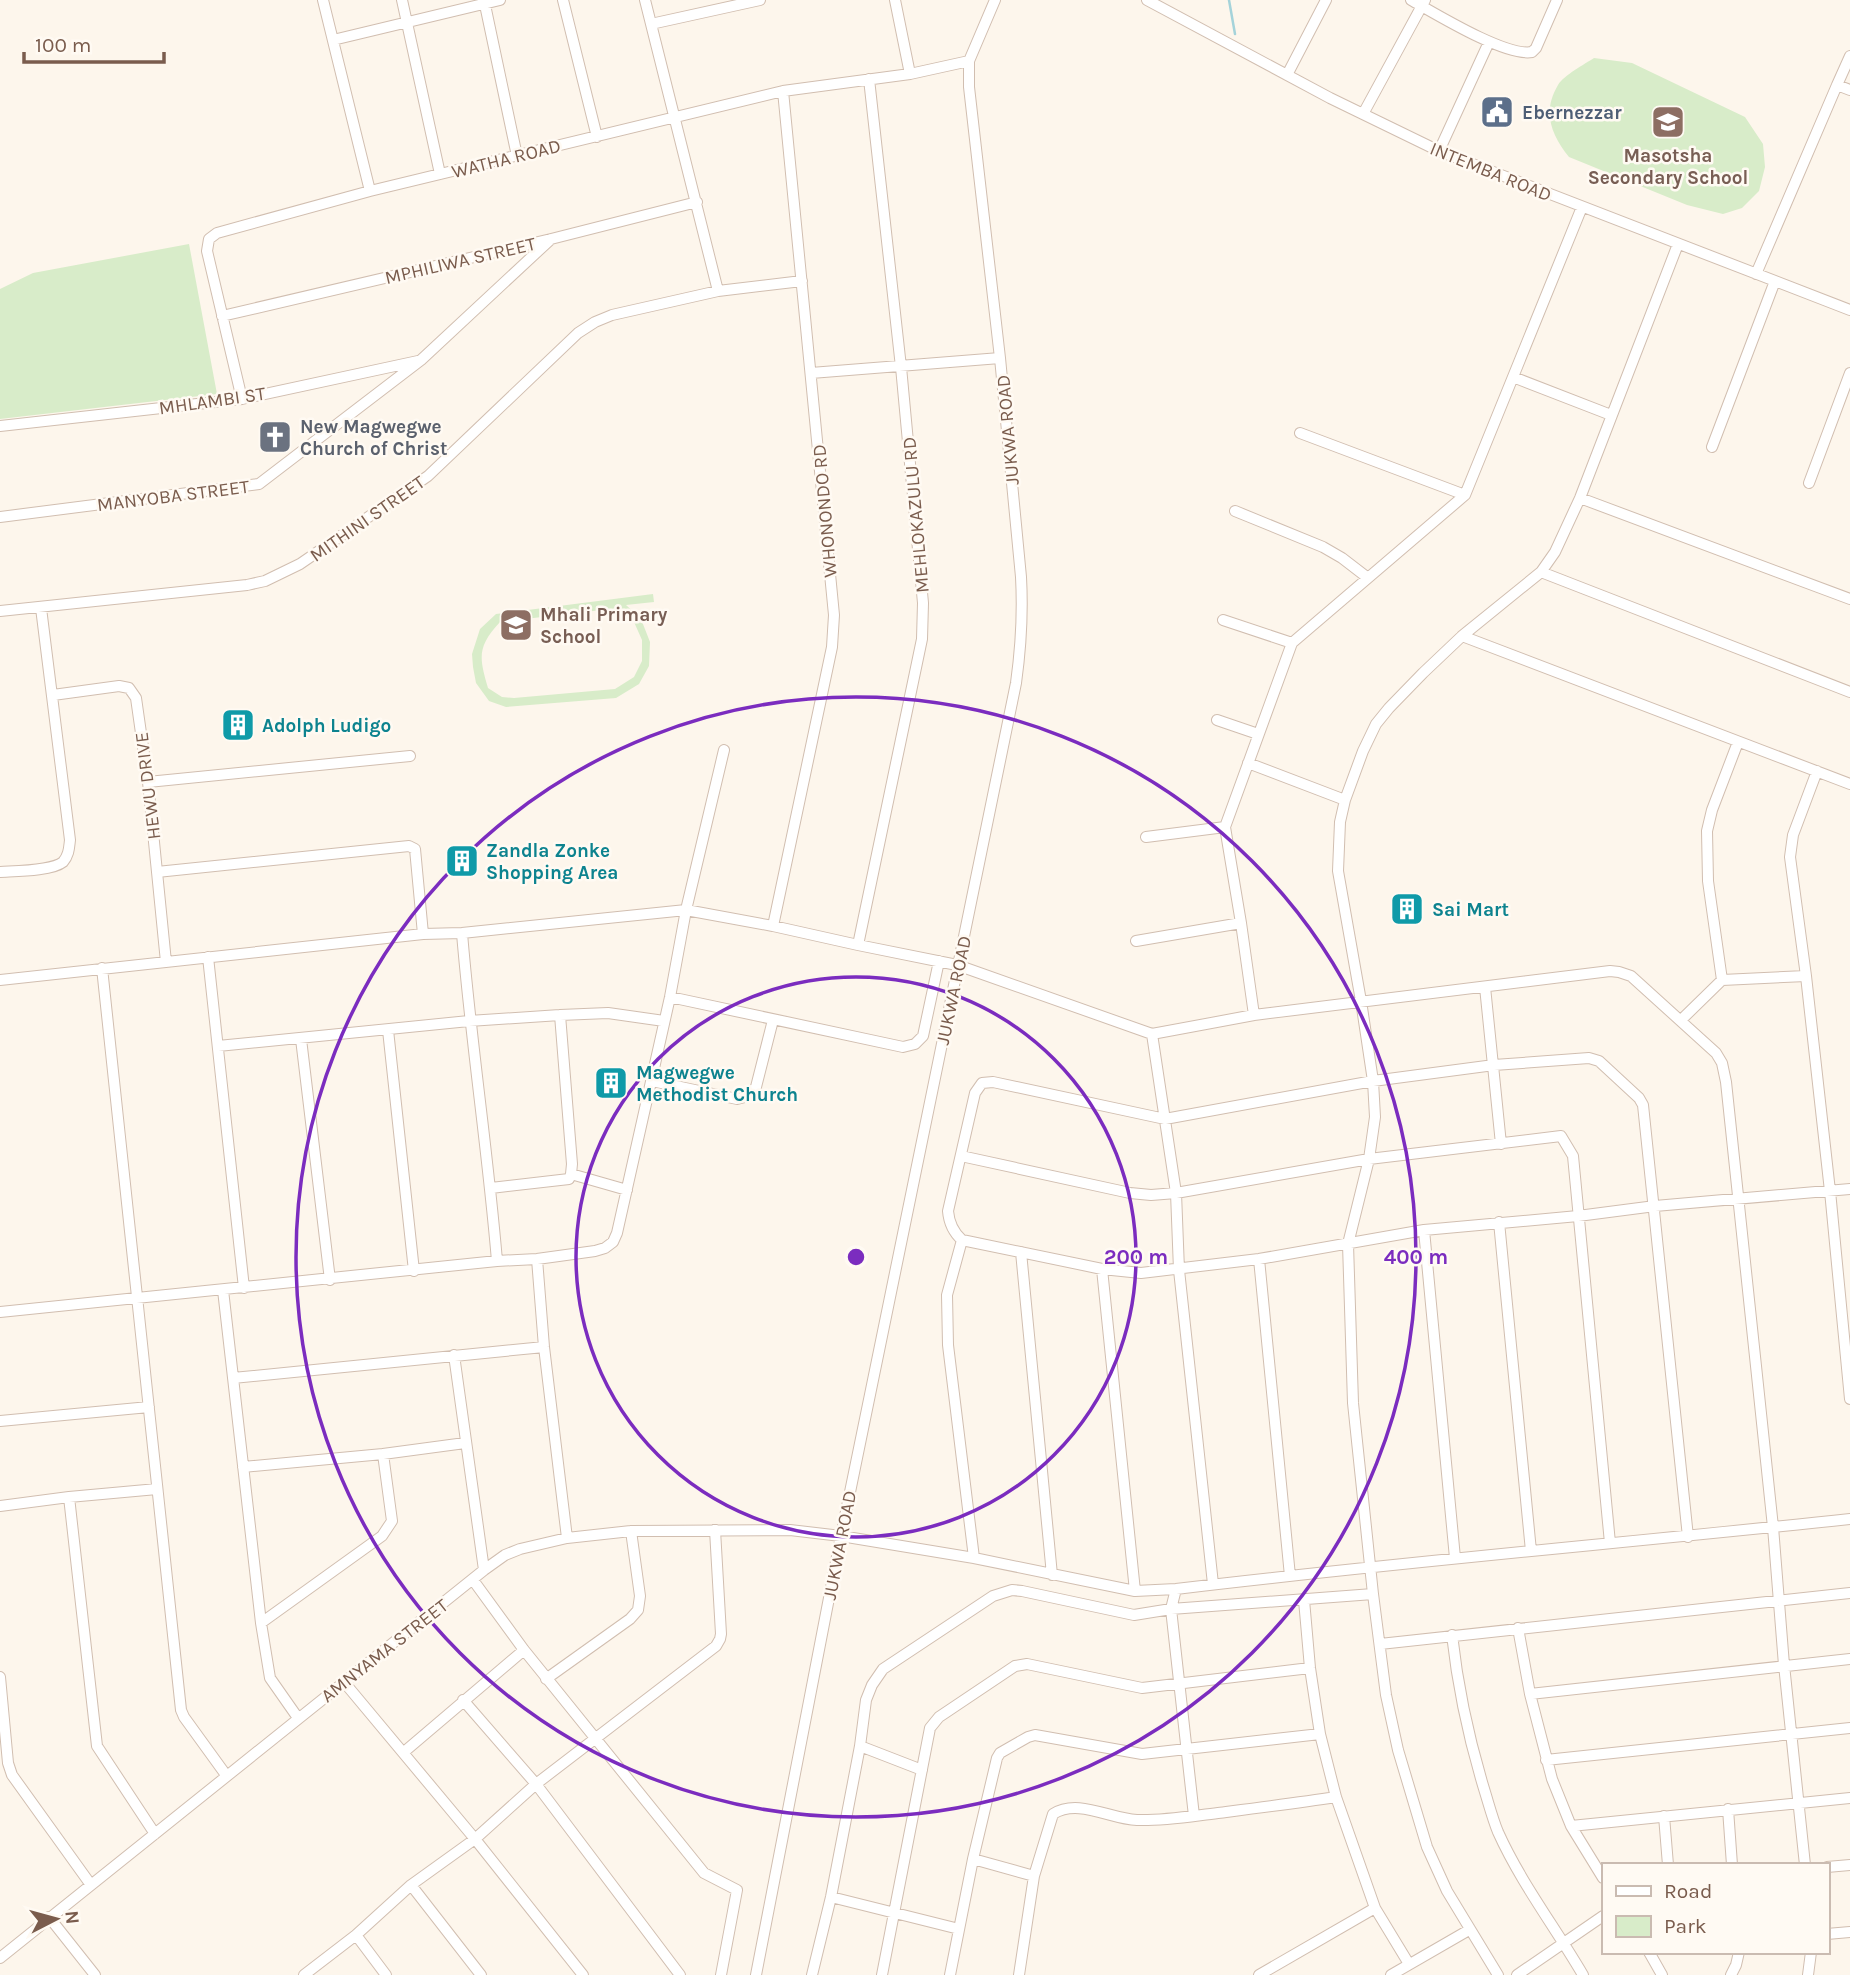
<svg xmlns="http://www.w3.org/2000/svg" width="1850" height="1975" font-family="Karla,sans-serif">
  <style>
    .green { fill: #d8ecc9; fill-rule: evenodd }
    .lines { fill: none; stroke-linecap: round; stroke-linejoin: round }
    .stream { stroke: #a5d3da; stroke-width: 2.5 }
    .minor-casing { stroke: #d1beb0; stroke-width: 12 }
    .minor { stroke: #fff; stroke-width: 10 }
    .ring { fill: none; stroke: #7b2cbf; stroke-width: 3.5 }
    .labels { text-anchor: middle; stroke-width: 5; stroke-linejoin: round; paint-order: stroke }
    .service-label { font-size: 19px; font-weight: bold; fill: #4e5e75; stroke: #fffaf3; text-anchor: start }
    .education-label { font-size: 19px; font-weight: bold; fill: #785e54; stroke: #fffaf3 }
    .street-label { font-size: 19px; fill: #7a5c4d; stroke: #fffaf3 }
    .worship-label { font-size: 19px; font-weight: bold; fill: #5b616d; stroke: #fffaf3; text-anchor: start }
    .culture-label { font-size: 19px; font-weight: bold; fill: #0d838f; stroke: #fffaf3; text-anchor: start }
    .centre { fill: #7b2cbf; stroke: #fffaf3; stroke-width: 3.5 }
    .ring-label { font-size: 21px; text-anchor: middle; font-weight: bold; fill: #7b2cbf; stroke: #fffaf3; stroke-width: 5; stroke-linejoin: round; paint-order: stroke }
  </style>
  <rect width="100%" height="100%" fill="#fdf6ec"/>
  <path class="green" d="M1594,58L1632,63L1745,117L1763,144L1765,167L1759,191L1742,208L1723,214L1687,205L1569,157C1551,134 1542,112 1558,85C1564,75 1585,64 1594,58Z
    M189,244L217,394L0,419V289L33,273Z
    M653,594L654,602L626,605L641,619L650,642L649,666L639,684L616,698L506,707L489,701L476,683L473,667L472,654L480,629L496,614ZM610,609L624,613L634,622L642,640V661L634,677L615,689L514,698L502,697L488,688C479,657 477,647 500,622Z"/>
  <g class="lines">
    <path class="stream" d="M1229,0L1235,34"/>
    <defs>
      <path id="minor" d="M323,0L370,191
        M402,0L440,174
        M484,0L517,156
        M563,0L597,137
        M645,0L718,291
        M895,0L910,74
        M1147,0L1330,98L1439,151L1850,310
        M1411,0C1436,14 1506,57 1532,52L1536,48L1557,0
        M651,24L760,0
        M333,40L500,0
        M1287,75L1326,0
        M1837,85L1850,56
        M1363,114L1425,0
        M1439,151L1489,42
        M1756,274L1837,85L1850,90
        M222,316L551,239L697,202
        M811,373L1000,358
        M1513,377L1611,415
        M242,399L207,251L209,239L217,233L370,191L783,91L910,74L969,61
        M0,426L242,399L418,361
        M1300,433L1465,495
        M1712,447L1775,281
        M1809,483L1850,373
        M1580,498L1850,599
        M1235,511L1323,547L1342,558L1368,578
        M0,517L259,484L421,360L551,239
        M1541,572L1850,692
        M0,611L247,585L265,581L300,564L428,476L578,333L595,322L612,315L718,291L802,281
        M1223,620L1292,643
        M1462,636L1850,784
        M53,695L119,686L129,688L136,698L148,782L166,962
        M1217,720L1258,734
        M1248,763L1345,800
        M1817,771L1793,835L1790,857L1806,976L1830,1191L1850,1399
        M148,782L410,756
        M1146,837L1225,827
        M0,872C15,871 52,871 63,862C69,855 69,848 70,840L41,608
        M157,872L409,846L415,849L423,934
        M773,926L832,647L834,615L783,91
        M462,933C471,1043 488,1152 497,1261
        M1136,941L1241,923
        M858,945L922,639L923,603L901,367L869,79
        M208,957L244,1288
        M102,968L181,1710L184,1717L226,1775
        M0,980L423,934L462,933L686,910L773,926L858,945L957,965L1152,1034L1254,1015L1610,971L1619,972L1631,976L1716,1053L1722,1063L1726,1082L1773,1527L1784,1665L1805,1865
        M1722,980L1708,881L1707,831L1712,810L1738,742
        M1485,987L1501,1144
        M670,997L903,1047L915,1044L923,1036L939,961
        M1254,1015L1241,923L1225,827L1292,643L1465,495L1582,207
        M1681,1020L1722,980L1806,976
        M388,1030L414,1271
        M1152,1034L1176,1193L1179,1270L1213,1584
        M301,1039L330,1280
        M218,1046L469,1021L560,1015L608,1013L664,1021
        M652,1081L737,1099L749,1096L756,1087L773,1020
        M961,1156L1130,1193L1151,1195L1176,1193L1369,1159L1561,1136L1573,1156L1610,1543
        M571,1174L627,1190
        M491,1188L569,1179L571,1174L572,1164L560,1015
        M1499,1222L1531,1551
        M1424,1230L1455,1558
        M962,1240L947,1295L948,1345L974,1558
        M1021,1252L1052,1575
        M537,1259L544,1347L567,1538
        M1259,1259L1290,1576
        M1102,1269L1135,1591
        M223,1290L261,1623L270,1678L298,1718
        M0,1312L497,1261L537,1259L595,1251L605,1248L613,1242L617,1233L670,997L686,910L724,750
        M454,1355L484,1570
        M233,1378L544,1347
        M0,1421L149,1407
        M243,1467L383,1454L465,1443
        M69,1497L97,1746L155,1834
        M0,1506L69,1497L157,1489
        M1688,1537L1643,1105L1639,1098L1599,1061L1589,1058L1494,1065L1373,1081L1165,1119L993,1082L982,1083L975,1093L948,1211C949,1223 953,1232 962,1240L1102,1269L1141,1273L1259,1259L1424,1230L1578,1216L1655,1206L1850,1189
        M473,1580L524,1650L704,1873L737,1890L721,1975
        M1176,1589L1171,1609L1194,1816
        M1304,1600L1310,1668L1320,1734L1336,1797L1375,1908L1409,1964
        M261,1623L382,1536L392,1521L383,1454
        M1518,1628L1530,1694L1552,1779L1571,1826L1603,1878
        M1452,1635C1458,1689 1469,1740 1485,1792C1489,1805 1493,1820 1498,1832C1521,1883 1555,1927 1583,1975
        M1380,1644L1850,1593
        M0,1677L8,1763L12,1775L91,1885
        M546,1679L630,1619L638,1610L640,1596L631,1531
        M344,1682L475,1839L583,1975
        M1530,1694L1850,1659
        M463,1700L536,1784L680,1975
        M860,1746L922,1770
        M404,1752L524,1650
        M1546,1760L1850,1728
        M1728,1809L1732,1865
        M1664,1816L1668,1865
        M1571,1826L1850,1798
        M973,1859L1034,1876
        M1827,1867L1850,1865
        M411,1885L481,1975
        M831,1897L959,1929
        M49,1917L95,1975
        M1827,1934L1850,1932
        M356,1935L386,1975
        M1649,1952L1662,1975
        M0,1958L484,1570L505,1555L520,1549L567,1538L631,1531L790,1530L841,1536L974,1558L1135,1591L1176,1589C1400,1562 1625,1543 1850,1519
        M304,1975L356,1935L411,1885L475,1839L536,1784L716,1646L720,1639L721,1634L715,1530
        M756,1975L841,1536L1016,683C1021,647 1023,613 1021,577L1000,358L969,87V61L995,0
        M812,1975L831,1897L860,1746L866,1700L872,1685L883,1669L993,1596L1012,1590L1022,1591L1134,1615L1171,1609L1373,1594
        M882,1975L930,1728L939,1717L1015,1666L1027,1664L1142,1688L1310,1668
        M950,1975L973,1859L997,1758L1000,1753L1028,1737L1035,1735L1142,1754L1320,1734
        M1019,1975L1034,1876L1053,1814C1078,1798 1110,1819 1137,1820C1163,1821 1192,1816 1218,1813C1257,1808 1297,1803 1336,1797
        M1259,1975L1375,1908
        M1391,1975L1469,1930
        M1498,1975L1447,1891L1427,1847L1398,1750L1386,1695L1373,1594L1353,1403L1348,1244L1369,1159L1375,1117L1373,1081L1361,1001L1338,871L1340,822L1345,800L1363,751L1376,724L1389,708L1423,673L1462,636L1541,572L1555,552L1580,498L1678,244
        M1517,1975L1603,1916
        M1731,1975L1736,1965L1739,1952
        M1808,1975L1811,1952"/>
    </defs>
    <use href="#minor" class="minor-casing"/>
    <use href="#minor" class="minor"/>
  </g>
  <g class="ring">
    <circle cx="856" cy="1257" r="280"/>
    <circle cx="856" cy="1257" r="560"/>
  </g>
  <defs>
    <symbol id="civic-square" viewBox="-11 -11 22 22"><rect x="-9" y="-9" width="18" height="18" rx="4" fill="#5c6f8a" stroke="#fffaf3"/><path d="M-.6-6.5H3V-4.5H.6V-3L4-1V1h2V6H-6V1h2V-1L-.6-3ZM-1.2 2.5V6h2.4V2.5Z" fill="#fff"/></symbol>
    <symbol id="school-square" viewBox="-11 -11 22 22"><rect x="-9" y="-9" width="18" height="18" rx="4" fill="#8d6e63" stroke="#fffaf3"/><path d="M0-5L7-2L0 1L-7-2ZM-4 1L0 2.5L4 1V4Q0 6-4 4Z" fill="#fff"/></symbol>
    <symbol id="church-square" viewBox="-11 -11 22 22"><rect x="-9" y="-9" width="18" height="18" rx="4" fill="#6b7280" stroke="#fffaf3"/><path d="M-1.2-6h2.4v3.5h3.3v2.4h-3.3V6h-2.4V-.1h-3.3v-2.4h3.3Z" fill="#fff"/></symbol>
    <symbol id="building-square" viewBox="-11 -11 22 22"><rect x="-9" y="-9" width="18" height="18" rx="4" fill="#0f9aa8" stroke="#fffaf3"/><path d="M-4-6H4V6H1V3H-1V6H-4ZM-2.5-4.3h1.7v1.8h-1.7ZM.8-4.3h1.7v1.8H.8ZM-2.5-1h1.7V.8h-1.7ZM.8-1h1.7V.8H.8Z" fill="#fff"/></symbol>
  </defs>
  <g fill-rule="evenodd">
    <use href="#civic-square" x="1478" y="93" width="38" height="38"/>
    <use href="#school-square" x="1649" y="103" width="38" height="38"/>
    <use href="#church-square" x="256" y="418" width="38" height="38"/>
    <use href="#school-square" x="497" y="606" width="38" height="38"/>
    <use href="#building-square" x="219" y="706" width="38" height="38"/>
    <use href="#building-square" x="443" y="842" width="38" height="38"/>
    <use href="#building-square" x="1388" y="890" width="38" height="38"/>
    <use href="#building-square" x="592" y="1064" width="38" height="38"/>
  </g>
  <g class="labels">
    <g class="service-label">
      <text x="1522" y="119">Ebernezzar</text>
    </g>
    <g class="education-label">
      <text x="1668" y="162">Masotsha<tspan x="1668" dy="22">Secondary School</tspan></text>
      <text x="540" y="621" text-anchor="start">Mhali Primary<tspan x="540" dy="22">School</tspan></text>
    </g>
    <g class="street-label">
      <text transform="translate(506 158) rotate(-14)" y="7">WATHA ROAD</text>
      <text transform="translate(1491 171) rotate(22)" y="7">INTEMBA ROAD</text>
      <text transform="translate(460 260) rotate(-13)" y="7">MPHILIWA STREET</text>
      <text transform="translate(212 400) rotate(-8)" y="7">MHLAMBI ST</text>
      <text transform="translate(1007 430) rotate(-95)" y="7">JUKWA ROAD</text>
      <text transform="translate(173 495) rotate(-7)" y="7">MANYOBA STREET</text>
      <text transform="translate(824 511) rotate(-95)" y="7">WHONONDO RD</text>
      <text transform="translate(915 515) rotate(-95)" y="7">MEHLOKAZULU RD</text>
      <text transform="translate(367 518) rotate(-35)" y="7">MITHINI STREET</text>
      <text transform="translate(147 786) rotate(-97)" y="7">HEWU DRIVE</text>
      <text transform="translate(953 990) rotate(-78)" y="7">JUKWA ROAD</text>
      <text transform="translate(839 1545) rotate(-79)" y="7">JUKWA ROAD</text>
      <text transform="translate(384 1650) rotate(-38)" y="7">AMNYAMA STREET</text>
    </g>
    <g class="worship-label">
      <text x="300" y="433">New Magwegwe<tspan x="300" dy="22">Church of Christ</tspan></text>
    </g>
    <g class="culture-label">
      <text x="262" y="732">Adolph Ludigo</text>
      <text x="486" y="857">Zandla Zonke<tspan x="486" dy="22">Shopping Area</tspan></text>
      <text x="1432" y="916">Sai Mart</text>
      <text x="636" y="1079">Magwegwe<tspan x="636" dy="22">Methodist Church</tspan></text>
    </g>
  </g>
  <circle cx="856" cy="1257" r="10" class="centre"/>
  <g class="ring-label">
    <text x="1136" y="1264">200 m</text>
    <text x="1416" y="1264">400 m</text>
  </g>
  <rect x="1602" y="1863" width="228" height="91" fill="#fffaf3" stroke="#cabbb1" stroke-width="2"/>
  <rect x="1616" y="1886" width="35" height="10" fill="#ffffff" stroke="#cabbb1" stroke-width="2"/>
  <text x="1664" y="1898" font-size="21" fill="#7a5c4d">Road</text>
  <rect x="1616" y="1916" width="35" height="21" fill="#d8ecc9" stroke="#cabbb1" stroke-width="2"/>
  <text x="1664" y="1933" font-size="21" fill="#7a5c4d">Park</text>
  <g transform="translate(56 1919) rotate(84)" stroke="#fffaf3" stroke-width="5" paint-order="stroke">
  <path d="M0-5L12 26L0 18L-12 26Z" fill="#7a5c4d"/>
  <text y="-10" font-size="19" font-weight="bold" text-anchor="middle" fill="#7a5c4d">N</text>
  </g>
  <path d="M24 52v10h140v-10" fill="none" stroke="#7a5c4d" stroke-width="3.5"/>
  <text x="35" y="52" font-size="21" fill="#7a5c4d" stroke="#fffaf3" stroke-width="5" paint-order="stroke">100 m</text>
</svg>
